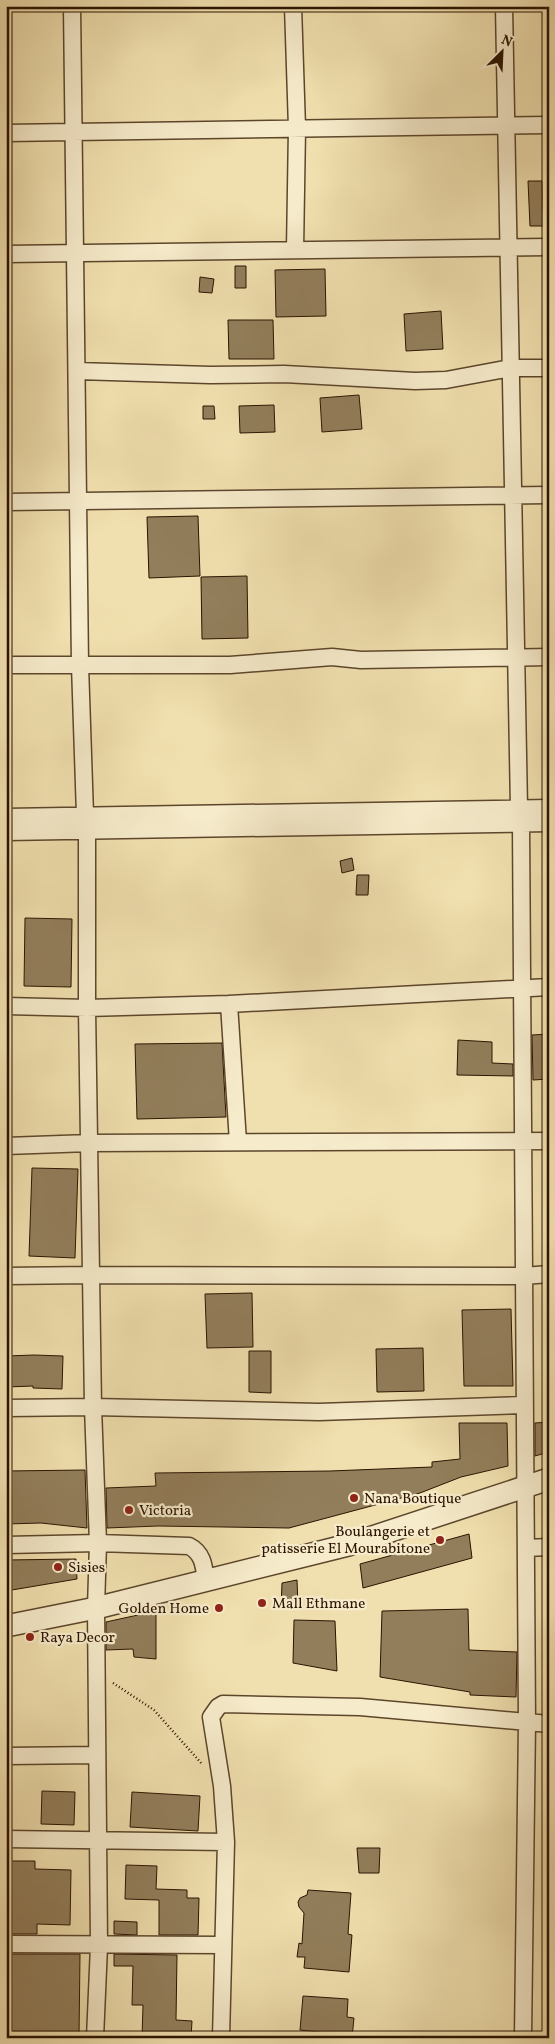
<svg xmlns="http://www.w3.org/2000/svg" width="555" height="2044" font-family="Vollkorn,serif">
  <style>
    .building { fill: #927e5b; stroke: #2b1300 }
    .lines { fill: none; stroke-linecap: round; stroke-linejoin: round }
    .minor-casing { stroke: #5c462c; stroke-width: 19 }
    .tertiary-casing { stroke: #5c462c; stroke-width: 24 }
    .path { stroke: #2b1300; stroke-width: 2.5; stroke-dasharray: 1 2.5; stroke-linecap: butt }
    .minor { stroke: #f6ebcb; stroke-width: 16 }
    .tertiary { stroke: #f6ebcb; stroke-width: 21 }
    .poi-dot { fill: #8f2418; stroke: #f6ebcb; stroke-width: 2 }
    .labels { text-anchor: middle; stroke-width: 4.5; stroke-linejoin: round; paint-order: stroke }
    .poi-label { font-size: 15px; fill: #2b1300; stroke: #f6ebcb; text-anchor: start }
  </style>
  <rect width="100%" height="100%" fill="#f1e0af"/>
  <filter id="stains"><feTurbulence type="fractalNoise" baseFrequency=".004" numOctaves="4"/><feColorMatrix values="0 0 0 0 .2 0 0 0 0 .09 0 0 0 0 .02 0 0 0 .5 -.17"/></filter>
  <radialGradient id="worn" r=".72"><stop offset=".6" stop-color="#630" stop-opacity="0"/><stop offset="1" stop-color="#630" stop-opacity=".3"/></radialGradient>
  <path class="building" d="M528,181H542L543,211H549V226H530Z
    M235,266H246V288H235Z
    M325,269L326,316L276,317L275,270Z
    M200,277L214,279L212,293L199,292Z
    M441,311L443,349L406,351L404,314Z
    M228,320H273L274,359H229Z
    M359,395L362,429L322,432L320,398Z
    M274,405L275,432L240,433L239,406Z
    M203,406H214L215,419H203Z
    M198,516L200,576L149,578L147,517Z
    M247,576L248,638L202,639L201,577Z
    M352,858L354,870L342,873L340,861Z
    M357,875H369L368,895H356Z
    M25,918L72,919L71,987L24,986Z
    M549,1034V1079L533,1080L532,1035Z
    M458,1040L492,1042V1063L513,1064V1076L457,1075Z
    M222,1043L226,1117L137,1119L135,1044Z
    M32,1168L78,1169L75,1258L29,1256Z
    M252,1293L253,1347L207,1348L205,1294Z
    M511,1309L513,1386H464L462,1310Z
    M423,1348L424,1391L377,1392L376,1349Z
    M249,1351H271V1393L249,1392Z
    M34,1355L63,1356L62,1389L33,1388V1386L6,1387V1356Z
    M549,1422V1452L535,1456V1423Z
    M459,1423H507L508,1466L461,1477L420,1493L289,1528L158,1526L107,1528L106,1488L156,1486L155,1473L330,1471L432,1467V1462L460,1459Z
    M85,1470L87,1528L41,1523L6,1524V1471Z
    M469,1534L472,1558L363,1588L360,1564Z
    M76,1559L77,1579L6,1591V1560Z
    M297,1580L298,1606L281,1609L282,1583Z
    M468,1609L469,1650L517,1652L516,1697L470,1695V1692L380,1677L382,1611Z
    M156,1611V1659L134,1657L133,1649L106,1650V1622Z
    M294,1620L335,1621L337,1671L293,1663Z
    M42,1791L75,1792L74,1825L41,1824Z
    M132,1792L200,1796L198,1831L130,1827Z
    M357,1848H380L379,1873H359Z
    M6,1861H35V1869L71,1870L70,1925L37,1924V1934H6Z
    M126,1865L157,1866L156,1889L187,1890V1898H199L198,1935H159V1900L125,1899Z
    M308,1890L351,1893L348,1934L352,1935L349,1972L304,1968L305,1957H297L299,1943L302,1944L304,1913L299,1907L298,1902L300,1898L307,1895Z
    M114,1921L137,1922V1935L114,1934Z
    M6,1954H80L79,2038H6Z
    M114,1954L177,1955L176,2020L192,2021L191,2038H142L143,2005H132L133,1966H114Z
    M303,1996L348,1999L347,2017L354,2018L352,2038H320V2032L300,2030Z"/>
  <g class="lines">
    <defs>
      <path id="minor" d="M72,6L80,665L85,815
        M293,6L297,128L295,250
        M504,6L519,808
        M6,133L549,125
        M6,254L549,247
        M77,371L210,375L284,374L415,381L446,380L510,368H549
        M6,502L549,495
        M6,665H230L332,657L361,660L549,657
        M6,817L549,808
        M521,824L527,1722L523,2038
        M87,831V1008L93,1407L98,1543L96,1608L99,1946L95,2038
        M6,832L549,823
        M229,1004L238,1142
        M6,1006L87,1008L229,1004L549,987
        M6,1146L89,1143L549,1141
        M6,1276L91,1275L524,1276L549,1274
        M6,1408L93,1407L319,1412L524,1405
        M6,1545L98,1543L189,1546C203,1553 204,1566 206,1581
        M526,1548L549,1547
        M6,1756L97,1755
        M6,1839L226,1842
        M6,1944L223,1945
        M221,2038L226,1842L222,1786L211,1717L218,1707L223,1704L360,1707L549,1724"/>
      <path id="tertiary" d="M6,1626L96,1608L348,1545L549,1479"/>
    </defs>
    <use href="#minor" class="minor-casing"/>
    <use href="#tertiary" class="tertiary-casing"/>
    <path class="path" d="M113,1683L154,1710L202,1764"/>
    <use href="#minor" class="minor"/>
    <use href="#tertiary" class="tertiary"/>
  </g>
  <g class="poi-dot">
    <circle cx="354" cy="1498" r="5"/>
    <circle cx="129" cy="1510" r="5"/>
    <circle cx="440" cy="1540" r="5"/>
    <circle cx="58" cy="1567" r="5"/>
    <circle cx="262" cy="1603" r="5"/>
    <circle cx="219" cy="1608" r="5"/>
    <circle cx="30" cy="1637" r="5"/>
  </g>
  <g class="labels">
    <g class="poi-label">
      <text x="364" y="1503">Nana Boutique</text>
      <text x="139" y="1515">Victoria</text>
      <text x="430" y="1536" text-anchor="end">Boulangerie et<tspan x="430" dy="17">patisserie El Mourabitone</tspan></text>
      <text x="68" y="1572">Sisies</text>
      <text x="272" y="1608">Mall Ethmane</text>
      <text x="209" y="1613" text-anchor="end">Golden Home</text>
      <text x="40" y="1642">Raya Decor</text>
    </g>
  </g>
  <rect width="555" height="2044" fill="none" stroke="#f1e0af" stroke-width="25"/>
  <rect x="8" y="8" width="540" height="2029" fill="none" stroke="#2b1300" stroke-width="2.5"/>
  <rect x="12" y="12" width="530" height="2019" fill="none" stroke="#2b1300"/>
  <g transform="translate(502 52) rotate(24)" stroke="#f6ebcb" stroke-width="4" paint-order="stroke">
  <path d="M0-4L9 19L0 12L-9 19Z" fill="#2b1300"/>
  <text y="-8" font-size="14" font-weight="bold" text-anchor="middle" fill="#2b1300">N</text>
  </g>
  <rect width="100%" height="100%" filter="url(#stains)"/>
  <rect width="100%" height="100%" fill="url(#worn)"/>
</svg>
